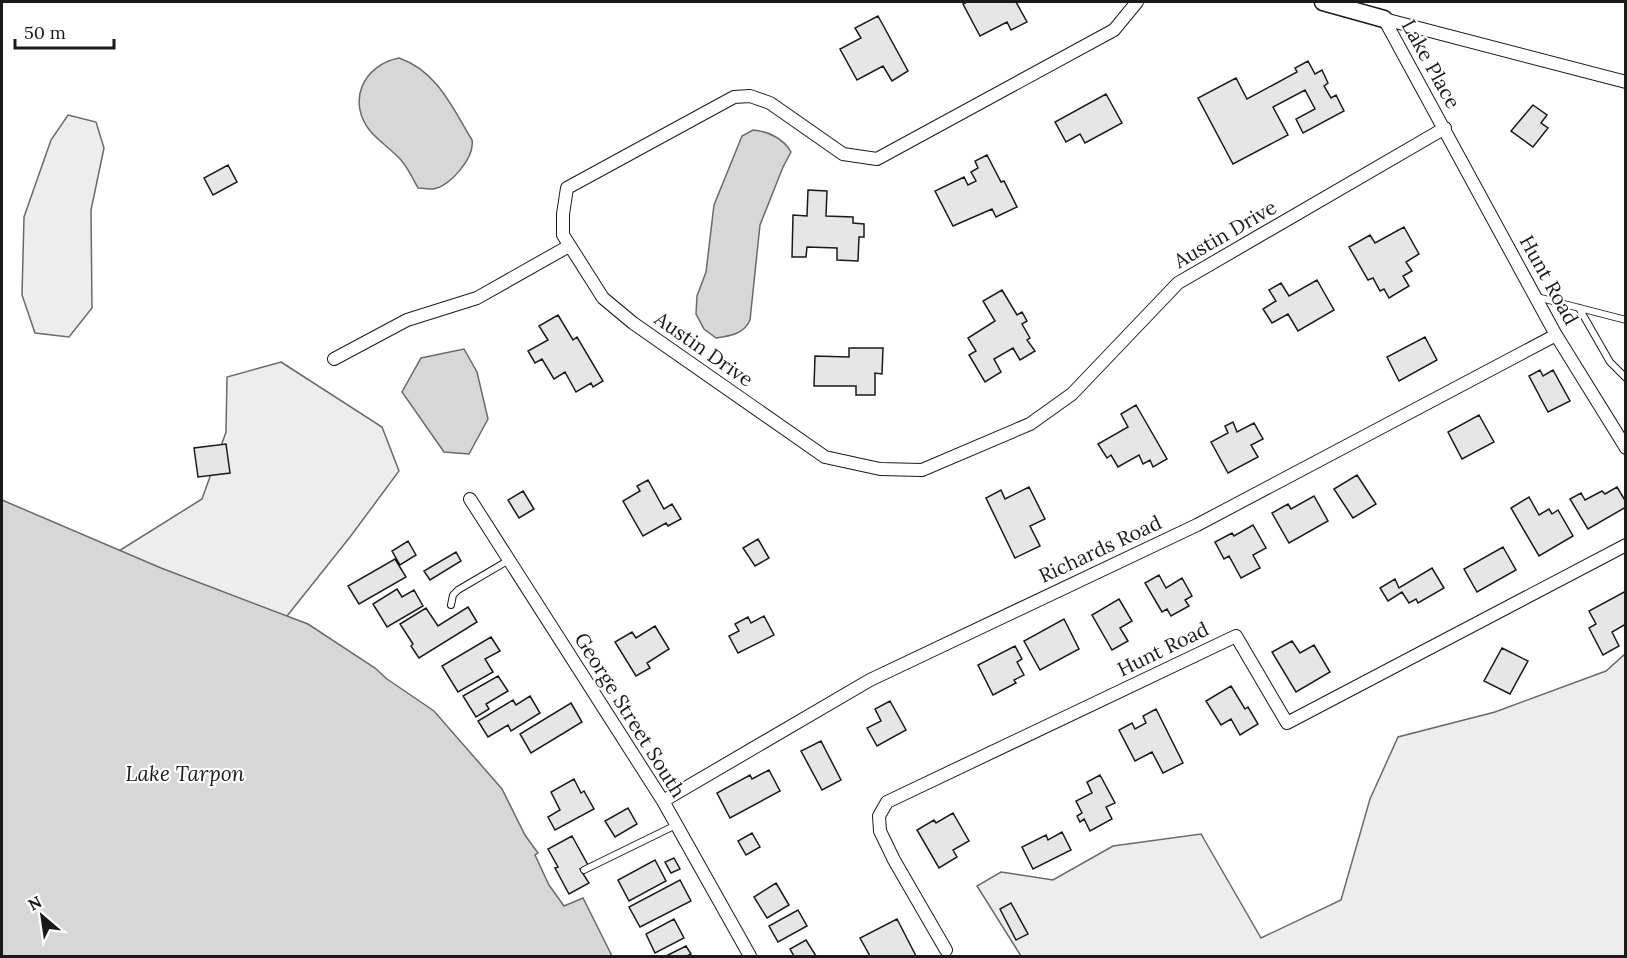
<svg xmlns="http://www.w3.org/2000/svg" width="1627" height="958" font-family="Lora,serif">
  <style>
    .built { fill: #ededed; stroke: #6a6a6a; stroke-width: 1.5 }
    .water { fill: #d7d7d7; stroke: #6a6a6a; stroke-width: 1.5 }
    .building { fill: #e6e6e6; stroke: #1a1a1a; stroke-width: 1.5 }
    .lines { fill: none; stroke-linecap: round; stroke-linejoin: round }
    .lane-casing { stroke: #1a1a1a; stroke-width: 8 }
    .street-casing { stroke: #1a1a1a; stroke-width: 14 }
    .secondary-casing { stroke: #1a1a1a; stroke-width: 19 }
    .lane { stroke: #fff; stroke-width: 6 }
    .street { stroke: #fff; stroke-width: 12 }
    .secondary { stroke: #fff; stroke-width: 16 }
    .labels { text-anchor: middle; stroke-width: 4.5; stroke-linejoin: round; paint-order: stroke }
    .street-label { font-size: 20px; fill: #1a1a1a; stroke: #fff }
    .water-label { font-size: 21px; font-style: italic; fill: #1a1a1a; stroke: #fff }
  </style>
  <rect width="100%" height="100%" fill="#fff"/>
  <path class="built" d="M68,115L96,122L104,148L91,210L92,308L69,337L35,333L22,295L24,217L51,140Z
    M281,362L382,427L399,471L350,537L279,626L114,554L202,499L226,432L227,377Z
    M1625,654V956H1021L977,886L1001,872L1053,880L1113,846L1201,834L1261,938L1341,900L1370,799L1398,737L1495,712L1606,671Z"/>
  <path class="water" d="M399,58C437,71 452,107 472,140C475,157 450,187 433,189C428,189 422,188 418,188C413,179 408,168 401,160C392,150 380,142 371,132C346,102 363,65 399,58Z
    M753,130C768,131 784,139 791,152L783,167L760,225L750,320C744,334 730,336 716,338L704,329L696,314L697,296L706,272L714,205L742,136Z
    M464,349L477,372L488,419L469,454L444,452L402,392L421,358Z
    M2,500L161,568L308,624L375,668L387,679L434,711L502,789L525,835L538,853L535,855L549,885L564,906L583,898L612,956H2Z"/>
  <path class="building" d="M967,2H1016L1027,22L1011,30L1007,22L980,36L963,4Z
    M878,16L908,71L892,81L883,66L857,80L840,49L861,38L855,28Z
    M1308,61L1315,74L1322,70L1328,83L1324,86L1331,98L1336,95L1344,111L1303,133L1296,119L1315,109L1305,90L1273,107L1288,135L1233,164L1198,98L1236,78L1247,99L1297,72L1295,68Z
    M1106,94L1122,123L1085,143L1080,134L1066,142L1055,122Z
    M1533,105L1547,115L1541,123L1548,128L1533,147L1511,131Z
    M987,155L1001,182L1004,181L1017,207L996,217L992,209L953,226L935,191L964,177L968,185L976,181L971,172L978,168L975,161Z
    M228,165L237,182L213,195L204,178Z
    M808,190L827,191L826,216L853,217V223L864,224V237H859L858,261L837,260V248L807,247L806,257H792L793,215L807,216Z
    M1404,227L1419,254L1406,262L1412,271L1403,276L1409,286L1389,298L1384,289L1380,291L1373,278L1368,280L1349,247L1370,235L1375,243Z
    M1317,280L1334,310L1298,331L1288,314L1272,323L1263,309L1276,301L1269,290L1281,283L1289,296Z
    M1002,290L1017,315L1022,312L1027,321L1022,324L1030,338L1027,340L1035,351L1020,360L1013,348L994,359L1001,372L985,382L969,355L976,351L968,338L995,321L983,301Z
    M558,315L573,340L577,337L603,381L593,387L591,383L576,392L565,372L554,379L542,359L535,363L528,351L548,340L539,326Z
    M1425,337L1437,360L1399,381L1387,357Z
    M849,348H883L882,374L875,373V395H856V386H814L815,356L849,357Z
    M1540,370L1543,376L1553,370L1570,401L1548,412L1529,376Z
    M1136,405L1167,459L1153,467L1150,460L1143,464L1139,455L1118,467L1111,455L1107,458L1098,444L1128,427L1121,414Z
    M1479,415L1494,442L1462,459L1448,432Z
    M1233,422L1237,432L1254,423L1263,439L1251,445L1258,457L1228,473L1211,442L1228,433L1225,426Z
    M226,444L230,473L198,477L194,448Z
    M1357,475L1376,504L1353,518L1334,489Z
    M648,480L664,509L672,504L681,519L668,526L666,523L643,536L623,501L640,491L637,486Z
    M1029,487L1045,519L1030,526L1040,546L1015,558L986,498L1001,490L1005,499Z
    M1617,487L1626,502V507L1588,529L1570,499L1581,493L1585,500L1602,491L1605,494Z
    M523,491L534,509L519,518L508,500Z
    M1314,496L1328,521L1289,543L1272,513L1288,504L1291,509Z
    M1529,497L1539,515L1549,509L1552,514L1558,510L1573,536L1539,556L1511,508Z
    M1253,525L1266,548L1253,555L1260,568L1241,578L1229,556L1224,559L1215,542L1232,533L1234,536Z
    M758,539L769,558L755,566L743,548Z
    M408,541L416,555L400,565L392,551Z
    M1503,547L1516,570L1477,592L1464,569Z
    M456,552L461,561L430,580L424,571Z
    M395,559L406,577L359,604L348,586Z
    M1432,568L1444,588L1418,603L1416,599L1409,603L1402,592L1388,601L1380,588L1395,579L1399,588Z
    M1159,575L1166,588L1182,578L1192,596L1185,600L1189,606L1171,616L1167,609L1162,612L1145,583Z
    M397,589L402,597L414,590L423,606L387,627L373,604Z
    M1626,591V624L1612,632L1619,646L1603,655L1589,628L1596,624L1589,611Z
    M1119,599L1132,621L1120,628L1128,641L1112,650L1092,615Z
    M468,607L477,622L419,658L411,646L413,644L400,624L426,608L438,626Z
    M764,616L774,635L738,653L729,636L739,631L735,624L748,617L751,623Z
    M1064,619L1079,649L1040,670L1024,641Z
    M655,626L669,649L647,663L650,668L636,676L615,642L632,632L636,638Z
    M491,637L500,651L485,659L493,672L458,692L442,666Z
    M1292,641L1300,653L1314,645L1330,672L1296,692L1272,652Z
    M1015,646L1022,659L1017,662L1024,675L1014,680L1016,683L993,695L978,665Z
    M1502,648L1528,661L1510,694L1484,681Z
    M498,676L508,691L486,704L489,709L476,717L463,696Z
    M1231,686L1245,709L1248,707L1258,724L1240,735L1231,719L1221,725L1206,701Z
    M530,696L540,713L511,731L508,725L488,737L478,721L513,700L516,705Z
    M890,701L906,730L877,746L867,728L881,721L875,709Z
    M571,703L582,722L531,753L520,734Z
    M1156,709L1183,763L1163,773L1152,752L1135,761L1119,730L1132,723L1135,729L1146,723L1143,716Z
    M821,741L841,780L822,790L801,751Z
    M769,770L780,791L730,818L717,793L750,775L752,779Z
    M1100,775L1115,803L1106,807L1112,819L1090,831L1084,819L1080,822L1077,816L1082,813L1076,801L1092,793L1087,782Z
    M574,779L581,793L584,791L594,809L555,830L548,817L560,810L551,792Z
    M628,808L637,824L615,837L605,821Z
    M953,813L969,841L953,850L957,857L939,868L917,830L934,820L936,823Z
    M1062,832L1071,850L1033,869L1022,847L1046,835L1048,840Z
    M752,833L760,847L746,855L738,841Z
    M572,836L588,865L580,869L589,883L569,894L555,868L558,867L548,849Z
    M674,858L680,869L671,873L665,862Z
    M655,860L666,881L629,901L618,880Z
    M680,880L691,901L640,927L629,907Z
    M776,883L789,905L767,918L754,897Z
    M1011,903L1028,934L1016,940L1000,909Z
    M798,910L807,926L778,942L769,926Z
    M674,919L684,938L655,953L646,934Z
    M897,919L916,956H870L860,938Z
    M806,940L816,956H794L790,949Z
    M686,946L691,954L687,956H666Z"/>
  <g class="lines">
    <defs>
      <path id="lane" d="M1537,297L1626,320
        M1579,308L1610,362L1626,378
        M451,605L453,595L458,590L509,560
        M584,870L676,825"/>
      <path id="street" d="M1137,2L1114,30L877,159L843,154L770,103L750,96L734,97L567,188L563,214V235L603,298L633,323L825,457L880,469L922,470L1030,424L1072,394L1178,283L1445,128
        M1384,19L1556,335L1626,448
        M1384,19L1626,82
        M334,359L407,320L477,298L569,246
        M470,499L663,801L750,956
        M663,801L870,680L1197,525L1556,335
        M946,950L894,860L880,831L879,816L887,802L1236,636L1287,723L1626,545"/>
      <path id="secondary" d="M1323,2L1384,19"/>
    </defs>
    <use href="#lane" class="lane-casing"/>
    <use href="#street" class="street-casing"/>
    <use href="#secondary" class="secondary-casing"/>
    <use href="#lane" class="lane"/>
    <use href="#street" class="street"/>
    <use href="#secondary" class="secondary"/>
  </g>
  <g class="labels">
    <g class="street-label">
      <text transform="translate(1431 64) rotate(61)" y="7">Lake Place</text>
      <text transform="translate(1225 234) rotate(-30)" y="7">Austin Drive</text>
      <text transform="translate(1549 280) rotate(61)" y="7">Hunt Road</text>
      <text transform="translate(704 349) rotate(35)" y="7">Austin Drive</text>
      <text transform="translate(1100 549) rotate(-25)" y="7">Richards Road</text>
      <text transform="translate(1163 649) rotate(-26)" y="7">Hunt Road</text>
      <text transform="translate(630 715) rotate(58)" y="7">George Street South</text>
    </g>
    <g class="water-label">
      <text x="185" y="781">Lake Tarpon</text>
    </g>
  </g>
  <rect width="1627" height="958" fill="none" stroke="#1a1a1a" stroke-width="6"/>
  <g transform="translate(42 916) rotate(331)" stroke="#ffffff" stroke-width="4.5" paint-order="stroke">
  <path d="M0-4.5L10 22L0 15L-10 22Z" fill="#1a1a1a"/>
  <text y="-9" font-size="16" font-weight="bold" text-anchor="middle" fill="#1a1a1a">N</text>
  </g>
  <path d="M15 39v9h99v-9" fill="none" stroke="#1a1a1a" stroke-width="3"/>
  <text x="24" y="39" font-size="18" fill="#1a1a1a" stroke="#ffffff" stroke-width="4.5" paint-order="stroke">50 m</text>
</svg>
